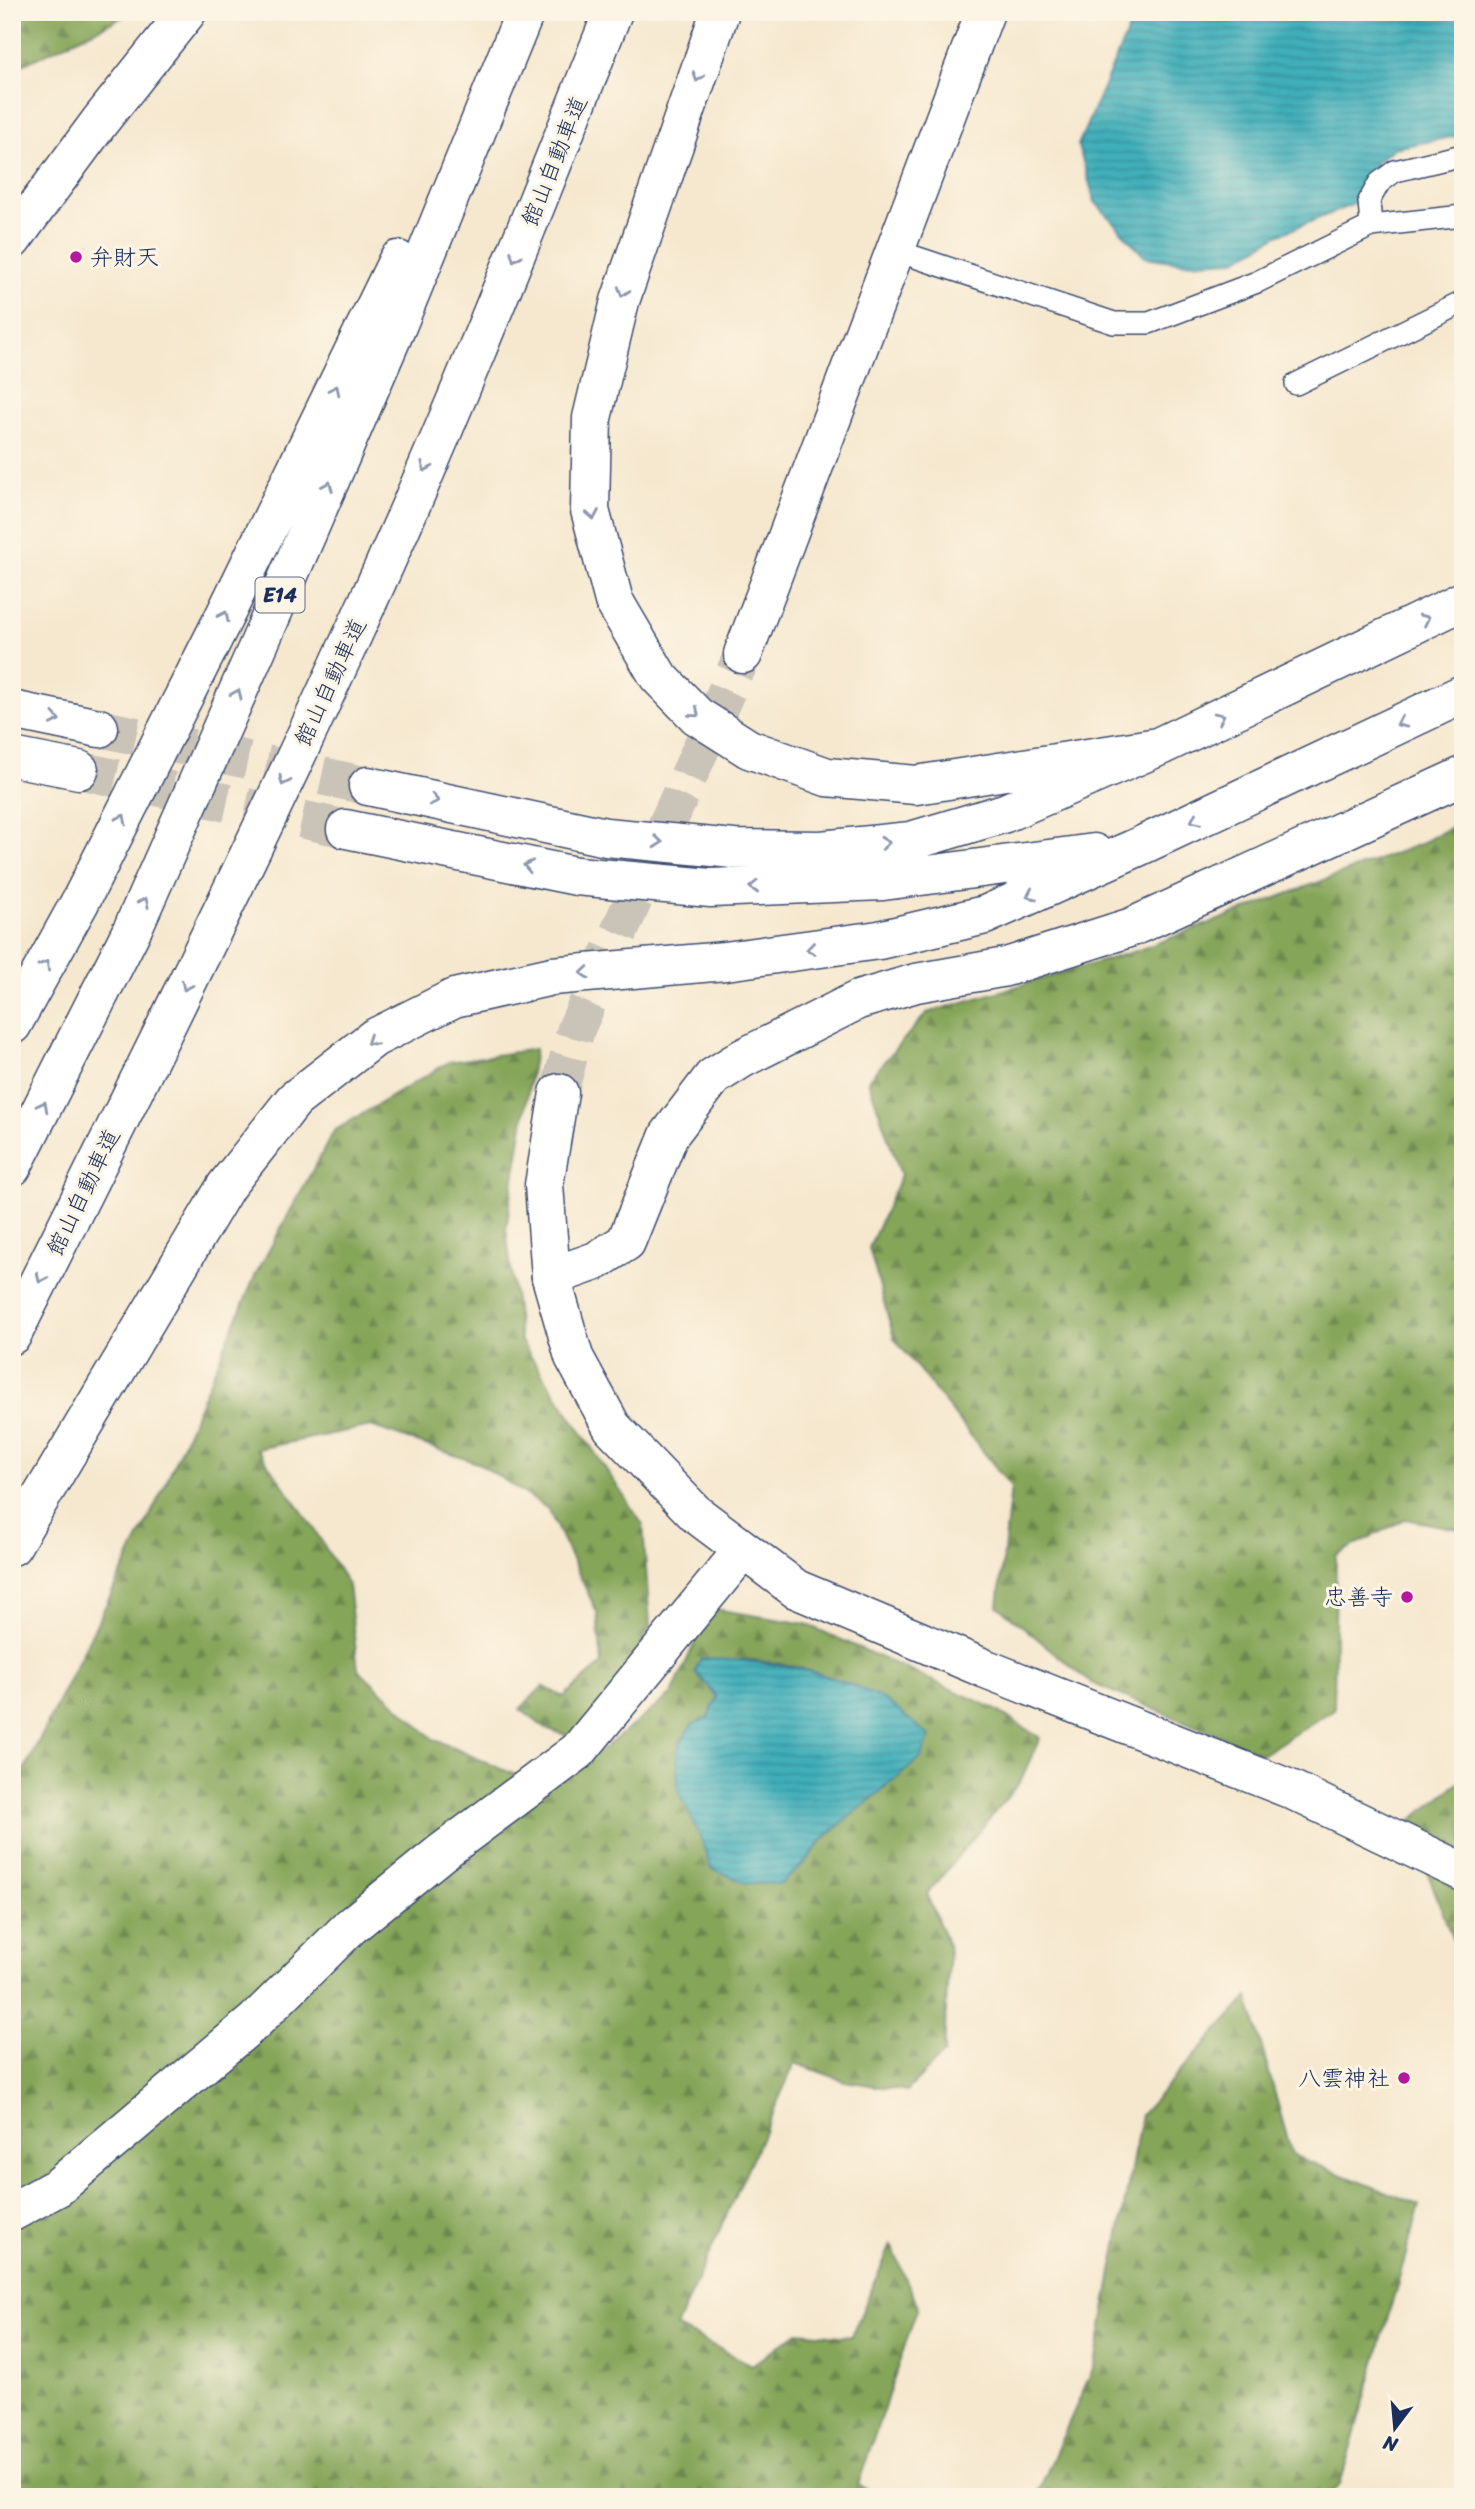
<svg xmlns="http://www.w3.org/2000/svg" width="1475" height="2509" font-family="Sriracha,'Klee One',sans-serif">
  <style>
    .forest { fill: url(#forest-firs); stroke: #506a5c; stroke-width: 2; fill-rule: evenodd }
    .water { fill: url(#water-rules); stroke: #2d6f8c; stroke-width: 2 }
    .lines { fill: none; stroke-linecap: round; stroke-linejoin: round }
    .secondary-tunnel { stroke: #cac3b8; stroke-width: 38; stroke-dasharray: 38 19; stroke-linecap: butt }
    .highway-tunnel { stroke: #cac3b8; stroke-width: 38; stroke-dasharray: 38 19; stroke-linecap: butt }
    .lane-casing { stroke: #3c4b6f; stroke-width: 24 }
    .street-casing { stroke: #3c4b6f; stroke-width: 41 }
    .secondary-casing { stroke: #3c4b6f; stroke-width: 41 }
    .highway-casing { stroke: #3c4b6f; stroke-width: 41 }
    .lane { stroke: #fff; stroke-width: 21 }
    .street { stroke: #fff; stroke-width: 38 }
    .secondary { stroke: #fff; stroke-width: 38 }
    .highway { stroke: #fff; stroke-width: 38 }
    .oneway { stroke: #8d97ae }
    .poi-dot { fill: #b5179e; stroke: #fcf5e5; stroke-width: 2.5 }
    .labels { text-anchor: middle; stroke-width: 6; stroke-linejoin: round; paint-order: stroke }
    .shield { fill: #fcf5e5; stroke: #5e6a86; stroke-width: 2 }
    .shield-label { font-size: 21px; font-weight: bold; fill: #1b2f5e }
    .street-label { font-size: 23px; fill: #1b2f5e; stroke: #fcf5e5 }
    .poi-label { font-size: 23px; fill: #1b2f5e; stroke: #fcf5e5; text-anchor: end }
  </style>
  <defs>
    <pattern id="forest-firs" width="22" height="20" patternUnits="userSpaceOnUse" patternTransform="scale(1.75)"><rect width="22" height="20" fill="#85a559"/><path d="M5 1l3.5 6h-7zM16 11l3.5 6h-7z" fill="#6c874d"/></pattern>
    <pattern id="water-rules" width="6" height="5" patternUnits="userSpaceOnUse" patternTransform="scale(1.75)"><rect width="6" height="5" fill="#3fafba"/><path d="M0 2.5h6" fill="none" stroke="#348f9a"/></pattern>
  </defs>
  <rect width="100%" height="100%" fill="#fcf5e5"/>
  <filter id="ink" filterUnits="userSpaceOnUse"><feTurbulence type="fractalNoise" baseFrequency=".0143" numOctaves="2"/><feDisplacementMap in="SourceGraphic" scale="14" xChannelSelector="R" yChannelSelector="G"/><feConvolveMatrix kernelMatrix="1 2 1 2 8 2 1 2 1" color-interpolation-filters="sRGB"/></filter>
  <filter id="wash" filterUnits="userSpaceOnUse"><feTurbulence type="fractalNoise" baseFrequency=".00686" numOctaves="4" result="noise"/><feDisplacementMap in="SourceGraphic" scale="28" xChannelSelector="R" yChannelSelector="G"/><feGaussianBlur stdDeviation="1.57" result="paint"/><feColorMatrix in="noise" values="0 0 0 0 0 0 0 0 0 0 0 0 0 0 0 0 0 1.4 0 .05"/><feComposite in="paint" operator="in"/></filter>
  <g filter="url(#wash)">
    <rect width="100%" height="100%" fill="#f6e8cf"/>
    <path class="forest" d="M12,12H133L12,70Z
      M1463,821V1530L1405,1519L1336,1555L1334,1709L1263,1754L1091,1683L998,1606L1011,1487L894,1338L869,1248L901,1175L868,1080L927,1013L1136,951L1420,844Z
      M535,1049L506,1229L520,1340L643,1525L650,1626L625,1681L575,1738L545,1728L520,1709L543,1686L563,1697L602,1664L597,1612L548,1509L480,1464L371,1426L257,1449L311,1524L348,1585L358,1669L433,1739L527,1780L603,1749L672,1694L710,1608L806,1624L993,1708L1040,1738L1020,1782L927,1894L949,1948L944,2053L907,2091L845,2081L795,2063L676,2327L752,2365L798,2332L851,2337L891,2245L918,2306L858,2485L881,2497H12V1785L27,1765L166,1483L256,1274L334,1131L449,1062ZM742,1659L790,1665L833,1678L921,1758L826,1836L804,1863L781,1884L711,1868L702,1841L691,1725L708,1718L717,1697L695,1671Z
      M1463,1779V1967L1409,1822Z
      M1248,1997L1292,2155L1420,2205L1340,2485L1326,2497H1036L1095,2364L1141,2115Z"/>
    <path class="water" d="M1136,12H1463V135L1394,148L1377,162L1354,204L1278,235L1236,260L1185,263L1145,257L1095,202L1078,145Z
      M701,1659C763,1659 823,1668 878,1697C897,1707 913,1724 930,1736L921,1758L826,1836L804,1863L781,1884L745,1883L711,1868L702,1841L678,1789L677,1750L691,1725L708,1718L717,1697L695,1671Z"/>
  </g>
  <g filter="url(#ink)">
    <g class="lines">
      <path class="secondary-tunnel" d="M559,1093L576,1029L743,654"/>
      <path class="highway-tunnel" d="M99,728L368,786
        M79,770L346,829"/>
      <defs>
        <path id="lane" d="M1371,226L1369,201L1379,183L1395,171L1463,155
          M894,250L1114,323H1149L1257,282L1371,226L1463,216
          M1296,384L1463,302"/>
        <path id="street" d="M12,240L101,120L187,12
          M551,1277L596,1261L626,1242L669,1135L713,1077L743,1058L858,1000L916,983L1006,967L1132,927L1463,776
          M12,2212L58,2187L255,2021L351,1926L441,1853L578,1751L743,1550"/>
        <path id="secondary" d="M743,654L985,12
          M559,1093L544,1185L551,1277L574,1357L612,1427L696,1514L796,1589L986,1669L1290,1789L1463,1872"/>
        <path id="highway" d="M720,12L620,301L592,418L590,510L614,601L658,676L697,716L749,749L827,777L916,785L1158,747
          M12,710L99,728
          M12,757L79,770
          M368,786L606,837L734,849L821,850L911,841L1005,813L1158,747L1463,601
          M346,829L576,876L711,888L883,881L1094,853
          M12,1025L80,902L225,615L398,260
          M12,1167L133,928L256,651L397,326L525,12
          M12,1335C129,1102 245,869 354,632C448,429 530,220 613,12
          M12,1546L226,1186L294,1100L374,1038L454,998L552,976L725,961L879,940L985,915L1138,847L1463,694"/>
      </defs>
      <use href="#lane" class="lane-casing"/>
      <use href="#street" class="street-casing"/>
      <use href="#secondary" class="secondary-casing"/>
      <use href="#highway" class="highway-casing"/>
      <use href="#lane" class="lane"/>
      <use href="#street" class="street"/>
      <use href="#secondary" class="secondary"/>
      <use href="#highway" class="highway"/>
    </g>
    <defs><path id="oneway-chevron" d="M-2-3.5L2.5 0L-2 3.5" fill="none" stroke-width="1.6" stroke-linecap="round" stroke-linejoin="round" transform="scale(1.75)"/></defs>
    <g class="oneway">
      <use href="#oneway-chevron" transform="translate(698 77) rotate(109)"/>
      <use href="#oneway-chevron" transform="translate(515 257) rotate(112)"/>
      <use href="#oneway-chevron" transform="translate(623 292) rotate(108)"/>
      <use href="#oneway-chevron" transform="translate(335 390) rotate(-64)"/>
      <use href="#oneway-chevron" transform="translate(426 467) rotate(113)"/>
      <use href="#oneway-chevron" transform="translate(328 486) rotate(-67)"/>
      <use href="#oneway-chevron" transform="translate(593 515) rotate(80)"/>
      <use href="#oneway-chevron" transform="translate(224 616) rotate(-64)"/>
      <use href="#oneway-chevron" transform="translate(1425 619) rotate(-26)"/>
      <use href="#oneway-chevron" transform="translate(237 694) rotate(-66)"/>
      <use href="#oneway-chevron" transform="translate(695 713) rotate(41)"/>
      <use href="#oneway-chevron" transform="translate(1220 717) rotate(-26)"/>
      <use href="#oneway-chevron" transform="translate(55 719) rotate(12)"/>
      <use href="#oneway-chevron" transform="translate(1401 723) rotate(155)"/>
      <use href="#oneway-chevron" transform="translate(284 781) rotate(115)"/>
      <use href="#oneway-chevron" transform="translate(434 800) rotate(12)"/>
      <use href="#oneway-chevron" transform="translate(122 819) rotate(-63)"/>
      <use href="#oneway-chevron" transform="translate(1195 820) rotate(155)"/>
      <use href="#oneway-chevron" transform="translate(658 842) rotate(5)"/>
      <use href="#oneway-chevron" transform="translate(885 843) rotate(-6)"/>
      <use href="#oneway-chevron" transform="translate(528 866) rotate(-168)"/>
      <use href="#oneway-chevron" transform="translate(754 887) rotate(178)"/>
      <use href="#oneway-chevron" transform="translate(1031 895) rotate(156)"/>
      <use href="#oneway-chevron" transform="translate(144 902) rotate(-66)"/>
      <use href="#oneway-chevron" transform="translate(811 949) rotate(172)"/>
      <use href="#oneway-chevron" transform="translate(45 965) rotate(-61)"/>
      <use href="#oneway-chevron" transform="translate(585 973) rotate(175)"/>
      <use href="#oneway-chevron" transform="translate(186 986) rotate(116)"/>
      <use href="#oneway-chevron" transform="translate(371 1041) rotate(146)"/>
      <use href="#oneway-chevron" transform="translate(43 1106) rotate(-63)"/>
      <use href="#oneway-chevron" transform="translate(41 1278) rotate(116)"/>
    </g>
  </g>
  <g class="poi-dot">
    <circle cx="76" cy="257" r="7"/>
    <circle cx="1407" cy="1597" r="7"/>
    <circle cx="1404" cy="2078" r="7"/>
  </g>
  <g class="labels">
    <rect class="shield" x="255.5" y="577.5" width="49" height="35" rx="5"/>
    <g class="shield-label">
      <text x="280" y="602">E14</text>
    </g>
    <g class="street-label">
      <text transform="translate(554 161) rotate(-68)" y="8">館山自動車道</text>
      <text transform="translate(330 682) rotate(-65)" y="8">館山自動車道</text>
      <text transform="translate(83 1192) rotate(-64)" y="8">館山自動車道</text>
    </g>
    <g class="poi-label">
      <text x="90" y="265" text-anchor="start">弁財天</text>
      <text x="1393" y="1605">忠善寺</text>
      <text x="1390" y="2086">八雲神社</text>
    </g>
  </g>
  <rect width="1475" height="2509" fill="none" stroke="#fcf5e5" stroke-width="42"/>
  <g transform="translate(1395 2428) rotate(196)" stroke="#fcf5e5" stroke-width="5" paint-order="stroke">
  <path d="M0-5L12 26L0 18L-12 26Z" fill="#1b2f5e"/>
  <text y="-10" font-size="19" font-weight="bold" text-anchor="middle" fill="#1b2f5e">N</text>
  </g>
</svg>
